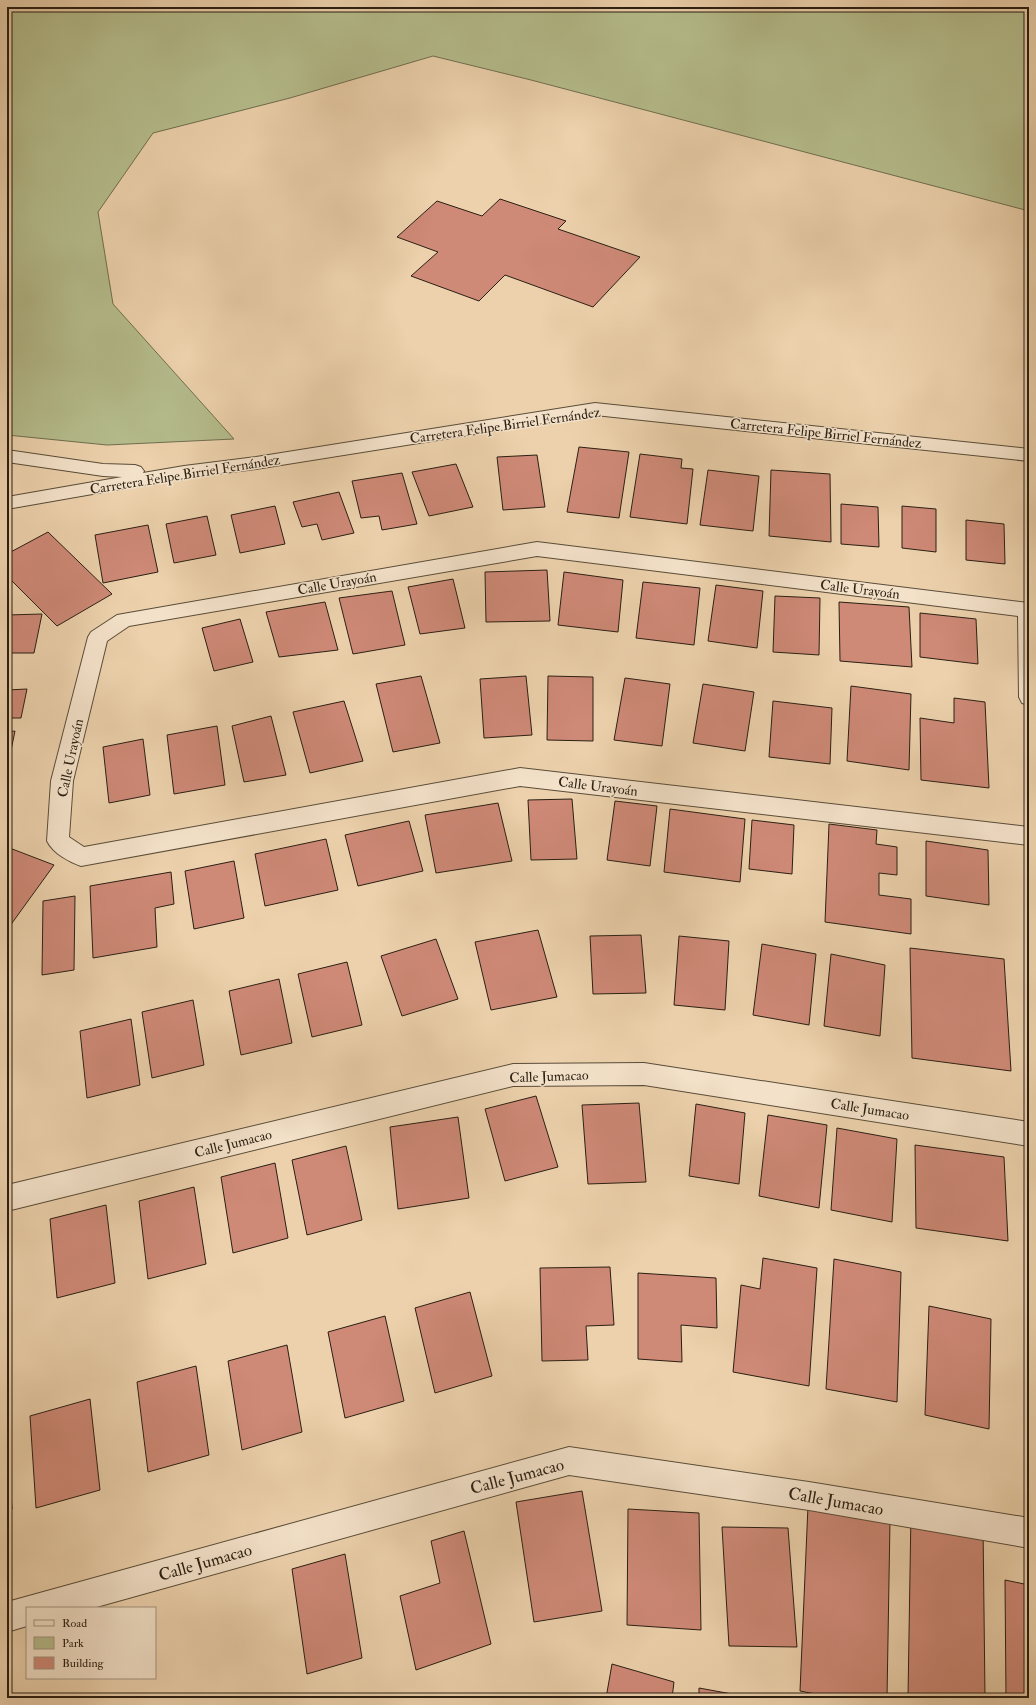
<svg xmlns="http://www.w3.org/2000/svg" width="1036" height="1705" font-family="'IM FELL Double Pica',serif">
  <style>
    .green { fill: #b5bc8c; stroke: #706e4f }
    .building { fill: #ce8977; stroke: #2a1f12 }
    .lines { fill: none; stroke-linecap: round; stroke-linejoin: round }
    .minor-casing { stroke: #5a4c38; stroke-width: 2 }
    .tertiary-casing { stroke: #5a4c38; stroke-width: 2 }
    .minor { fill: #f3e1c9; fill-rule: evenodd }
    .tertiary { fill: #f3e1c9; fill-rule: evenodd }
    .labels { text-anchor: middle; stroke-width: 3; stroke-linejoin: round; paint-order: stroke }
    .street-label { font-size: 14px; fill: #2a1f12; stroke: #f3e1c9 }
    .near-street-label { font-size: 17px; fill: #2a1f12; stroke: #f3e1c9 }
  </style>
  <rect width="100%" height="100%" fill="#ecd1ac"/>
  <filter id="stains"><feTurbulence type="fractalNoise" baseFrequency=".005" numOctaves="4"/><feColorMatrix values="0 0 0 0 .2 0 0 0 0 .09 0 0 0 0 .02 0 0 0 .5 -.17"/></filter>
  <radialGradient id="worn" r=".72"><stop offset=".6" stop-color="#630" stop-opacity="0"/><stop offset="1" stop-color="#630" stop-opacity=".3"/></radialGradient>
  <path class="green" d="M7,7H1029V211L531,80L433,56L290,98L153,133L98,212L113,304L234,439L107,445L7,435Z"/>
  <path class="building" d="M500,199L566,221L558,229L640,257L593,307L505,275L479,301L411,276L438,252L397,237L437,201L482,216Z
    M579,447L629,452L619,518L567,512Z
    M640,454L682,459L681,468L693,469L687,524L630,517Z
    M537,455L545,507L503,510L497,457Z
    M456,464L473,507L429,516L412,472Z
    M708,470L759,476L753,531L700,525Z
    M771,470L830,474L831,542L769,536Z
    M402,473L417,524L382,530L379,516L361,518L352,481Z
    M339,492L354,533L322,540L317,524L302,527L293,502Z
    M841,504L878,507L879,547L841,544Z
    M275,506L285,544L240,553L231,515Z
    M902,506L936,509V552L902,548Z
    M207,516L216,555L174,563L166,524Z
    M966,520L1004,524L1005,564L966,560Z
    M148,525L158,572L103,583L95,535Z
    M48,532L112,594L57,626L7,576V554Z
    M547,570L550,621L486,622L485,572Z
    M564,572L623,580L618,632L558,625Z
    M453,579L465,628L420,634L408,587Z
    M643,582L700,588L694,645L636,638Z
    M716,585L763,591L757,648L708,641Z
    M392,591L405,645L353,654L339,598Z
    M775,596L820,598L819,655L773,652Z
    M325,602L338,650L279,657L266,612Z
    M839,602L909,607L912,667L840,661Z
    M920,613L976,619L978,664L920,657Z
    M42,614L34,653H7V615Z
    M240,619L253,662L214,671L202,628Z
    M421,676L440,743L393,752L376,684Z
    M526,676L532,735L484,738L480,679Z
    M548,676L593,677V741L547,740Z
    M625,678L670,684L662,746L614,740Z
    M703,684L754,692L745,751L693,743Z
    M851,686L911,694L909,770L847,761Z
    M27,689L21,718H7V690Z
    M954,698L985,702L989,788L921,780L920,718L954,723Z
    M344,701L363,761L310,773L293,712Z
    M773,701L832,708L830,764L769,757Z
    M271,716L286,775L244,782L232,726Z
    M217,726L225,785L174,794L167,735Z
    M15,731L7,770V732Z
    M143,739L150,795L109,803L103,747Z
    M572,799L577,859L531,860L528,800Z
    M615,801L657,806L650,866L607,860Z
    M498,803L512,861L436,873L425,815Z
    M670,809L745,819L740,882L664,872Z
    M752,820L794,825L792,874L749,869Z
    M409,821L423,871L358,886L345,835Z
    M829,824L877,830L876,844L897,847V875L879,873V895L911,899V934L825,922Z
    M326,839L338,890L265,906L255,854Z
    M926,841L988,850L989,905L926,896Z
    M7,847L54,865L7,930Z
    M234,861L244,918L194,929L185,871Z
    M171,872L174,904L155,908L157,947L93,958L90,886Z
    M75,896L74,970L42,975L43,901Z
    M538,930L557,997L491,1010L475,942Z
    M641,935L646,993L593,994L590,936Z
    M679,936L729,941L725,1010L674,1005Z
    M436,939L458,999L402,1016L381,956Z
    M762,944L816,954L809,1025L753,1015Z
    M910,948L1004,959L1011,1071L912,1058Z
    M831,954L885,965L880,1036L824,1026Z
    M347,962L362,1025L312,1037L298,974Z
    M279,979L292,1043L241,1055L229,991Z
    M193,1000L204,1065L152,1078L142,1012Z
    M131,1019L140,1085L87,1098L80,1031Z
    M536,1096L558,1167L505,1181L485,1109Z
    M639,1103L646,1182L588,1184L582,1105Z
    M696,1104L745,1113L739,1184L689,1176Z
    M768,1115L827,1125L819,1208L759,1196Z
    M458,1117L469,1198L398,1209L390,1127Z
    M837,1128L897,1139L892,1222L831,1210Z
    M915,1145L1004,1157L1008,1241L916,1228Z
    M346,1146L362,1220L307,1235L292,1160Z
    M275,1163L288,1238L233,1253L221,1177Z
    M194,1187L206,1264L148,1279L139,1201Z
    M106,1205L115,1283L57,1298L50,1219Z
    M763,1258L817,1268L809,1386L733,1372L741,1285L760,1289Z
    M834,1259L901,1272L897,1402L826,1389Z
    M610,1267L614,1325L586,1326L588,1360L542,1361L540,1268Z
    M638,1273L716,1278L717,1328L681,1325L682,1362L638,1359Z
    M470,1292L492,1376L435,1393L415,1308Z
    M929,1306L991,1319L989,1429L925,1415Z
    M385,1316L404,1401L345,1418L328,1332Z
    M287,1345L302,1432L242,1450L228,1361Z
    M196,1366L209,1455L148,1472L137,1382Z
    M90,1399L100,1490L36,1508L30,1416Z
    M7,1433L12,1509L7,1510Z
    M582,1491L602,1611L534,1622L516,1502Z
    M808,1506L890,1521L887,1698H836L800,1691Z
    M628,1509L699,1513L701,1630L627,1625Z
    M911,1512L983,1526L985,1698L908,1697Z
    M722,1527L788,1528L797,1647L729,1646Z
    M464,1531L491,1644L416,1670L400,1596L440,1583L431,1541Z
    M345,1554L362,1658L307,1674L292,1569Z
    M1005,1580L1029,1585V1698H1006Z
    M612,1664L674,1682L672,1698H606Z
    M699,1688L754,1698H699Z"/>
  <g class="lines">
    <defs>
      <path id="minor" d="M537,542L1029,603V705L1022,703L1019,697L1018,616L537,556L129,626L107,641L73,781L69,837L84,847L520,768L1029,827V845L520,786L81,866C69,862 53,853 47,841L51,781L88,637L91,632L117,615Z
        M644,1063L1029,1122V1146L644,1085L513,1086L7,1211V1185L513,1064Z
        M569,1447L809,1482L1029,1518V1548L809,1510L569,1475L93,1608H27V1626L7,1632V1602Z"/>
      <path id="tertiary" d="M595,403L1029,449V461L595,415L256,469L184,478L7,509V497L122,477L103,476L7,462V450L103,464L135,465L141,467L144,471L143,473L184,466L256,457Z"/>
    </defs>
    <use href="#minor" class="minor-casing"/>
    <use href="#tertiary" class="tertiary-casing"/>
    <use href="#minor" class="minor"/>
    <use href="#tertiary" class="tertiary"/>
  </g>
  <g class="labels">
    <g class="street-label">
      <text transform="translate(505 425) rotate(-8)" y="5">Carretera Felipe Birriel Fernández</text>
      <text transform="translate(826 433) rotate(6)" y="5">Carretera Felipe Birriel Fernández</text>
      <text transform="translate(185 474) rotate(-9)" y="5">Carretera Felipe Birriel Fernández</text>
      <text transform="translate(337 583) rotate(-10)" y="5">Calle Urayoán</text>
      <text transform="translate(860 589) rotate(7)" y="5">Calle Urayoán</text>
      <text transform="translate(70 758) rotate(-78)" y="5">Calle Urayoán</text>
      <text transform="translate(598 786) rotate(7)" y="5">Calle Urayoán</text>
      <text transform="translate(549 1076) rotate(-2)" y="5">Calle Jumacao</text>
      <text transform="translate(870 1109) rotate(9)" y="5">Calle Jumacao</text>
      <text transform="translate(233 1143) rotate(-14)" y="5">Calle Jumacao</text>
    </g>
    <g class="near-street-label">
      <text transform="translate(517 1476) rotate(-15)" y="6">Calle Jumacao</text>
      <text transform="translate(836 1501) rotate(10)" y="6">Calle Jumacao</text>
      <text transform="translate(205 1562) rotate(-16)" y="6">Calle Jumacao</text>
    </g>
  </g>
  <rect width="1036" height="1705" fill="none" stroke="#ecd1ac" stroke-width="24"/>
  <rect x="8" y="8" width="1020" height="1689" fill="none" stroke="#2a1f12" stroke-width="2"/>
  <rect x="12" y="12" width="1012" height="1681" fill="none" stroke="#2a1f12"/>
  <rect x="26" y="1607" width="130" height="72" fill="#f3e1c9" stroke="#a39380"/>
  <rect x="34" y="1620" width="20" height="6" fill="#f3e1c9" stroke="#a39380"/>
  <text x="62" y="1627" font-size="12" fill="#2a1f12">Road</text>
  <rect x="34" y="1637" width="20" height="12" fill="#b5bc8c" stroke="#a39380"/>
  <text x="62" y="1647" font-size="12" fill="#2a1f12">Park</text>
  <rect x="34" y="1657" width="20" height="12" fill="#ce8977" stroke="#a39380"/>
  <text x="62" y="1667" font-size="12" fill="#2a1f12">Building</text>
  <rect width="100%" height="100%" filter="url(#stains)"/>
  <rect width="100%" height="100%" fill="url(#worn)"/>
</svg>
